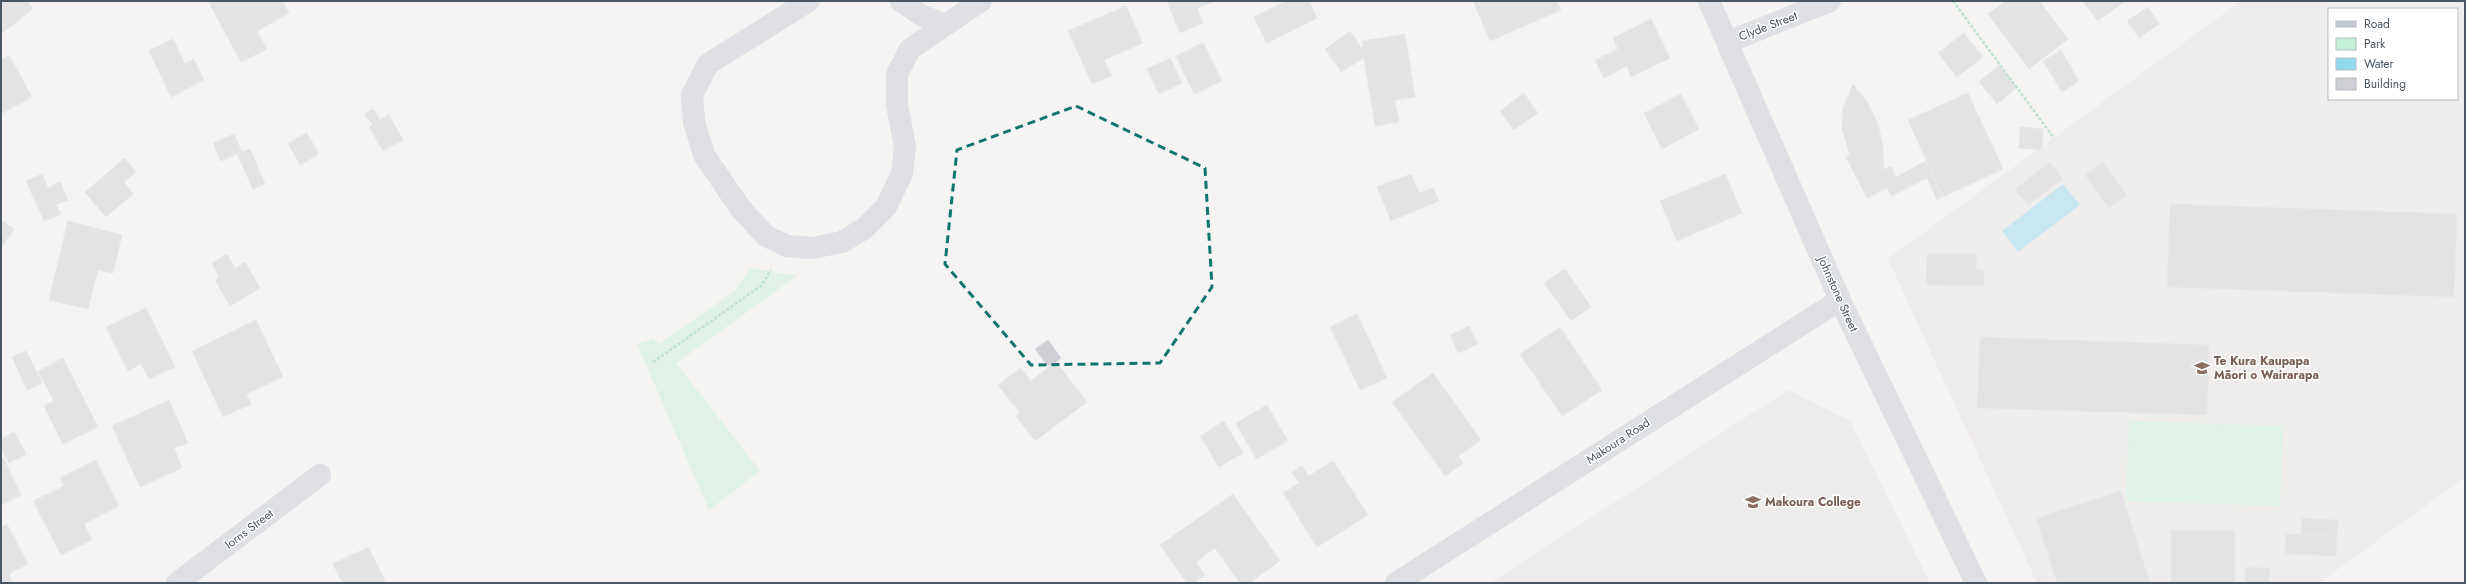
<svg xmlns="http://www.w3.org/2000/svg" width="2466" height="584" font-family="Jost,sans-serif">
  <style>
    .education { fill: #e6e4e5; fill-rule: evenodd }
    .green { fill: #c3f1d5 }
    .water { fill: #90daee }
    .building { fill: #cdcfd5; stroke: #d7d9de }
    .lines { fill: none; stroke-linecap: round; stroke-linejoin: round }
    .path { stroke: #7ad0a6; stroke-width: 2.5; stroke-dasharray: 3 2; stroke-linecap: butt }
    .minor { stroke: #c1cad2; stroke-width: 22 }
    .marked { fill: none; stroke: #0f766e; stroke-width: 3; stroke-dasharray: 8 5; stroke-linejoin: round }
    .labels { text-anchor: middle; stroke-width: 3; stroke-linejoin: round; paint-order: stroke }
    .street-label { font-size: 12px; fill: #4a5661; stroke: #fff }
    .education-label { font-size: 12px; font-weight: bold; fill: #785e54; stroke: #fff; text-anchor: start }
  </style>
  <rect width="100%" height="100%" fill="#f5f3f3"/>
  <path class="education" d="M2241,1H2465V477L2319,583H2037L1888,259ZM2329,9H2457V99H2329Z
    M1788,390L1850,421L1930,583H1490Z"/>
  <path class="green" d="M750,268L797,276L676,363L760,471L709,510L637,344L652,339L659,344L735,291Z
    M2129,421L2283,426L2280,506L2126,501Z"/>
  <path class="water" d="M2063,184L2080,205L2018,252L2002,231Z"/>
  <path class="building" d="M1,1H27L33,9L1,34Z
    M208,1H241L267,49L241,62Z
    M241,1H285L283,2L289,13L257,31Z
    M1167,1H1215L1197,8L1203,23L1180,33Z
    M1286,1H1309L1317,18L1267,43L1254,17Z
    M1473,1H1557L1561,10L1490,41Z
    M2006,1H2039L2068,39L2029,69L1988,14Z
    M2083,1H2125L2098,21Z
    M1126,6L1143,43L1104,60L1112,76L1092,84L1068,31Z
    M2148,7L2159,24L2139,38L2127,21Z
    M1651,19L1670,58L1631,77L1627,66L1604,78L1595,60L1618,49L1613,38Z
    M1350,31L1363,50L1362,41L1405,34L1415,97L1395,100L1399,122L1375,126L1364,58L1341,72L1325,49Z
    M1964,33L1983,57L1957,77L1938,53Z
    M173,39L185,64L161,76L149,51Z
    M1203,43L1222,81L1194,94L1176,56Z
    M2061,50L2079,81L2062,92L2043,61Z
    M9,55L32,97L1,114V60Z
    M1170,58L1182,83L1159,94L1147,69Z
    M194,59L204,80L171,97L161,76Z
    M1999,65L2017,87L1997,104L1979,82Z
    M1853,84L1868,103L1878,124L1883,147L1884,170L1891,166L1896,177L1926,161L1942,197L1937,200L1927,178L1891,196L1887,188L1867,198L1846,157L1850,155L1842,129L1843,108Z
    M1524,93L1538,113L1514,130L1500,111Z
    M1968,93L2003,169L1943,197L1908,120Z
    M1681,94L1699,129L1662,149L1644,113Z
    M373,109L380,120L389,115L403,140L383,151L369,127L373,124L364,115Z
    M2020,127L2043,129L2042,150L2019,148Z
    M307,133L319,154L300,165L288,143Z
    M234,134L242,152L221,161L213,143Z
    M250,149L265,184L253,189L237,154Z
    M125,158L136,172L124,182L133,194L106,217L85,192Z
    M2050,162L2063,179L2028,205L2015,189Z
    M2103,162L2127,195L2109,208L2085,175Z
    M42,174L48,188L60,182L68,200L56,205L61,214L44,221L26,181Z
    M1411,174L1419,193L1433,188L1439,201L1391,221L1377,187Z
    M1725,174L1742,213L1677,241L1660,201Z
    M2170,204L2457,214L2454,297L2167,287Z
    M1,220L14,229L1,247Z
    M68,221L122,235L113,273L98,270L88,309L49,300Z
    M227,254L235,268L219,277L212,263Z
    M1927,254H1977L1976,269L1984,270V286L1926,285Z
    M245,262L260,288L230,306L215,280Z
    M1565,269L1591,307L1571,321L1544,283Z
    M146,308L175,367L149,379L141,364L128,371L106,327Z
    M1357,314L1387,378L1360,390L1330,327Z
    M256,320L283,377L246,394L251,404L223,417L192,351Z
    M1469,326L1478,344L1458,353L1450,335Z
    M1560,327L1602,390L1562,416L1520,354Z
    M1980,337L2209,345L2207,415L1977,408Z
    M1048,340L1061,358L1056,362L1087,402L1035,441L1016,416L1020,413L998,385L1021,368L1031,381L1049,367L1035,349Z
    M26,351L42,383L27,390L12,357Z
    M63,358L98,427L63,444L44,406L54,401L38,371Z
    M1433,373L1481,440L1458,456L1463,463L1445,476L1392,402Z
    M169,400L188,443L174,448L182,468L140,487L112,426Z
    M1267,405L1288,441L1256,459L1236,423Z
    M1224,421L1243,453L1219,467L1200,436Z
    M14,432L26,454L9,463L1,447V439Z
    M3,457L21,495L1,505V458Z
    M96,460L119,506L84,524L92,540L61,555L33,501L64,486L60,478Z
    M1333,461L1368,515L1317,547L1283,493L1299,483L1292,472L1302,466L1309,476Z
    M2121,491L2150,583H2057L2036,518Z
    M1233,494L1280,561L1249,583H1240L1215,548L1196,562L1205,575L1193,583H1187L1160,545Z
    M2302,518L2338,520L2337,536L2301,534Z
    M7,524L28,564L9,574L13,583H1V527Z
    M2171,530H2235V583H2171Z
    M2286,534L2337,536L2336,556L2285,554Z
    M368,547L386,583H339L342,582L333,564Z
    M2245,567L2270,568L2269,583H2245Z"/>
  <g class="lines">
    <path class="path" d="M1953,1L2054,138
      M653,362L761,286L771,270"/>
    <path class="minor" d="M809,1L708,64L692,95L694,122L704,155L741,209L766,236L787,246L812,248L842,242L865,228L886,207L902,174L905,147L897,105V74L910,49L981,1
      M901,1L921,15L945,25
      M1709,1L1840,300L1976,583
      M1728,42L1830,1
      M177,583L320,475
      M1396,583L1840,300"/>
  </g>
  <path d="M0 0H2466V584H0ZM1076,106L1205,168L1212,287L1160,363L1031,365L945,264L957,150Z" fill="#f5f3f3" fill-opacity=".55" fill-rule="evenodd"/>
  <path class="marked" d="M1076,106L1205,168L1212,287L1160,363L1031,365L945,264L957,150Z"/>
  <defs>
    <symbol id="school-bare" viewBox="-9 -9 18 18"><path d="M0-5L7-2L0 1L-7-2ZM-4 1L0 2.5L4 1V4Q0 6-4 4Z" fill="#8d6e63" stroke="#fff" stroke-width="2.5" paint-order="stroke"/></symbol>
  </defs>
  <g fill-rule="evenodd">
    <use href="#school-bare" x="2191" y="357" width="22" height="22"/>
    <use href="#school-bare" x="1742" y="491" width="22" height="22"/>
  </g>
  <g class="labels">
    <g class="street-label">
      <text transform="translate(1768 26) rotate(-21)" y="4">Clyde Street</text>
      <text transform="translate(1838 294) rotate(66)" y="4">Johnstone Street</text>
      <text transform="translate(1618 441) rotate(-33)" y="4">Makoura Road</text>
      <text transform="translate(249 529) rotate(-37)" y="4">Iorns Street</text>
    </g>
    <g class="education-label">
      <text x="2214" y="365">Te Kura Kaupapa<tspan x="2214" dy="14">Māori o Wairarapa</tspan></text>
      <text x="1765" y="506">Makoura College</text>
    </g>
  </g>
  <rect width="2466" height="584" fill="none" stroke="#4a5661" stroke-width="4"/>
  <rect x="2328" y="8" width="130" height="92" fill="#ffffff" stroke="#b7bbc0"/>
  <rect x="2336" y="21" width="20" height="6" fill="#c1cad2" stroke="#b7bbc0"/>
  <text x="2364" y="28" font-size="12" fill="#4a5661">Road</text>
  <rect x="2336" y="38" width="20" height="12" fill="#c3f1d5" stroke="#b7bbc0"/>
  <text x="2364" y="48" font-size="12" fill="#4a5661">Park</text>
  <rect x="2336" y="58" width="20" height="12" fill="#90daee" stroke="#b7bbc0"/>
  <text x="2364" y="68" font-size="12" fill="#4a5661">Water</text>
  <rect x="2336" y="78" width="20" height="12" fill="#cdcfd5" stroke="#b7bbc0"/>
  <text x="2364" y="88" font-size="12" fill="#4a5661">Building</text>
</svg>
